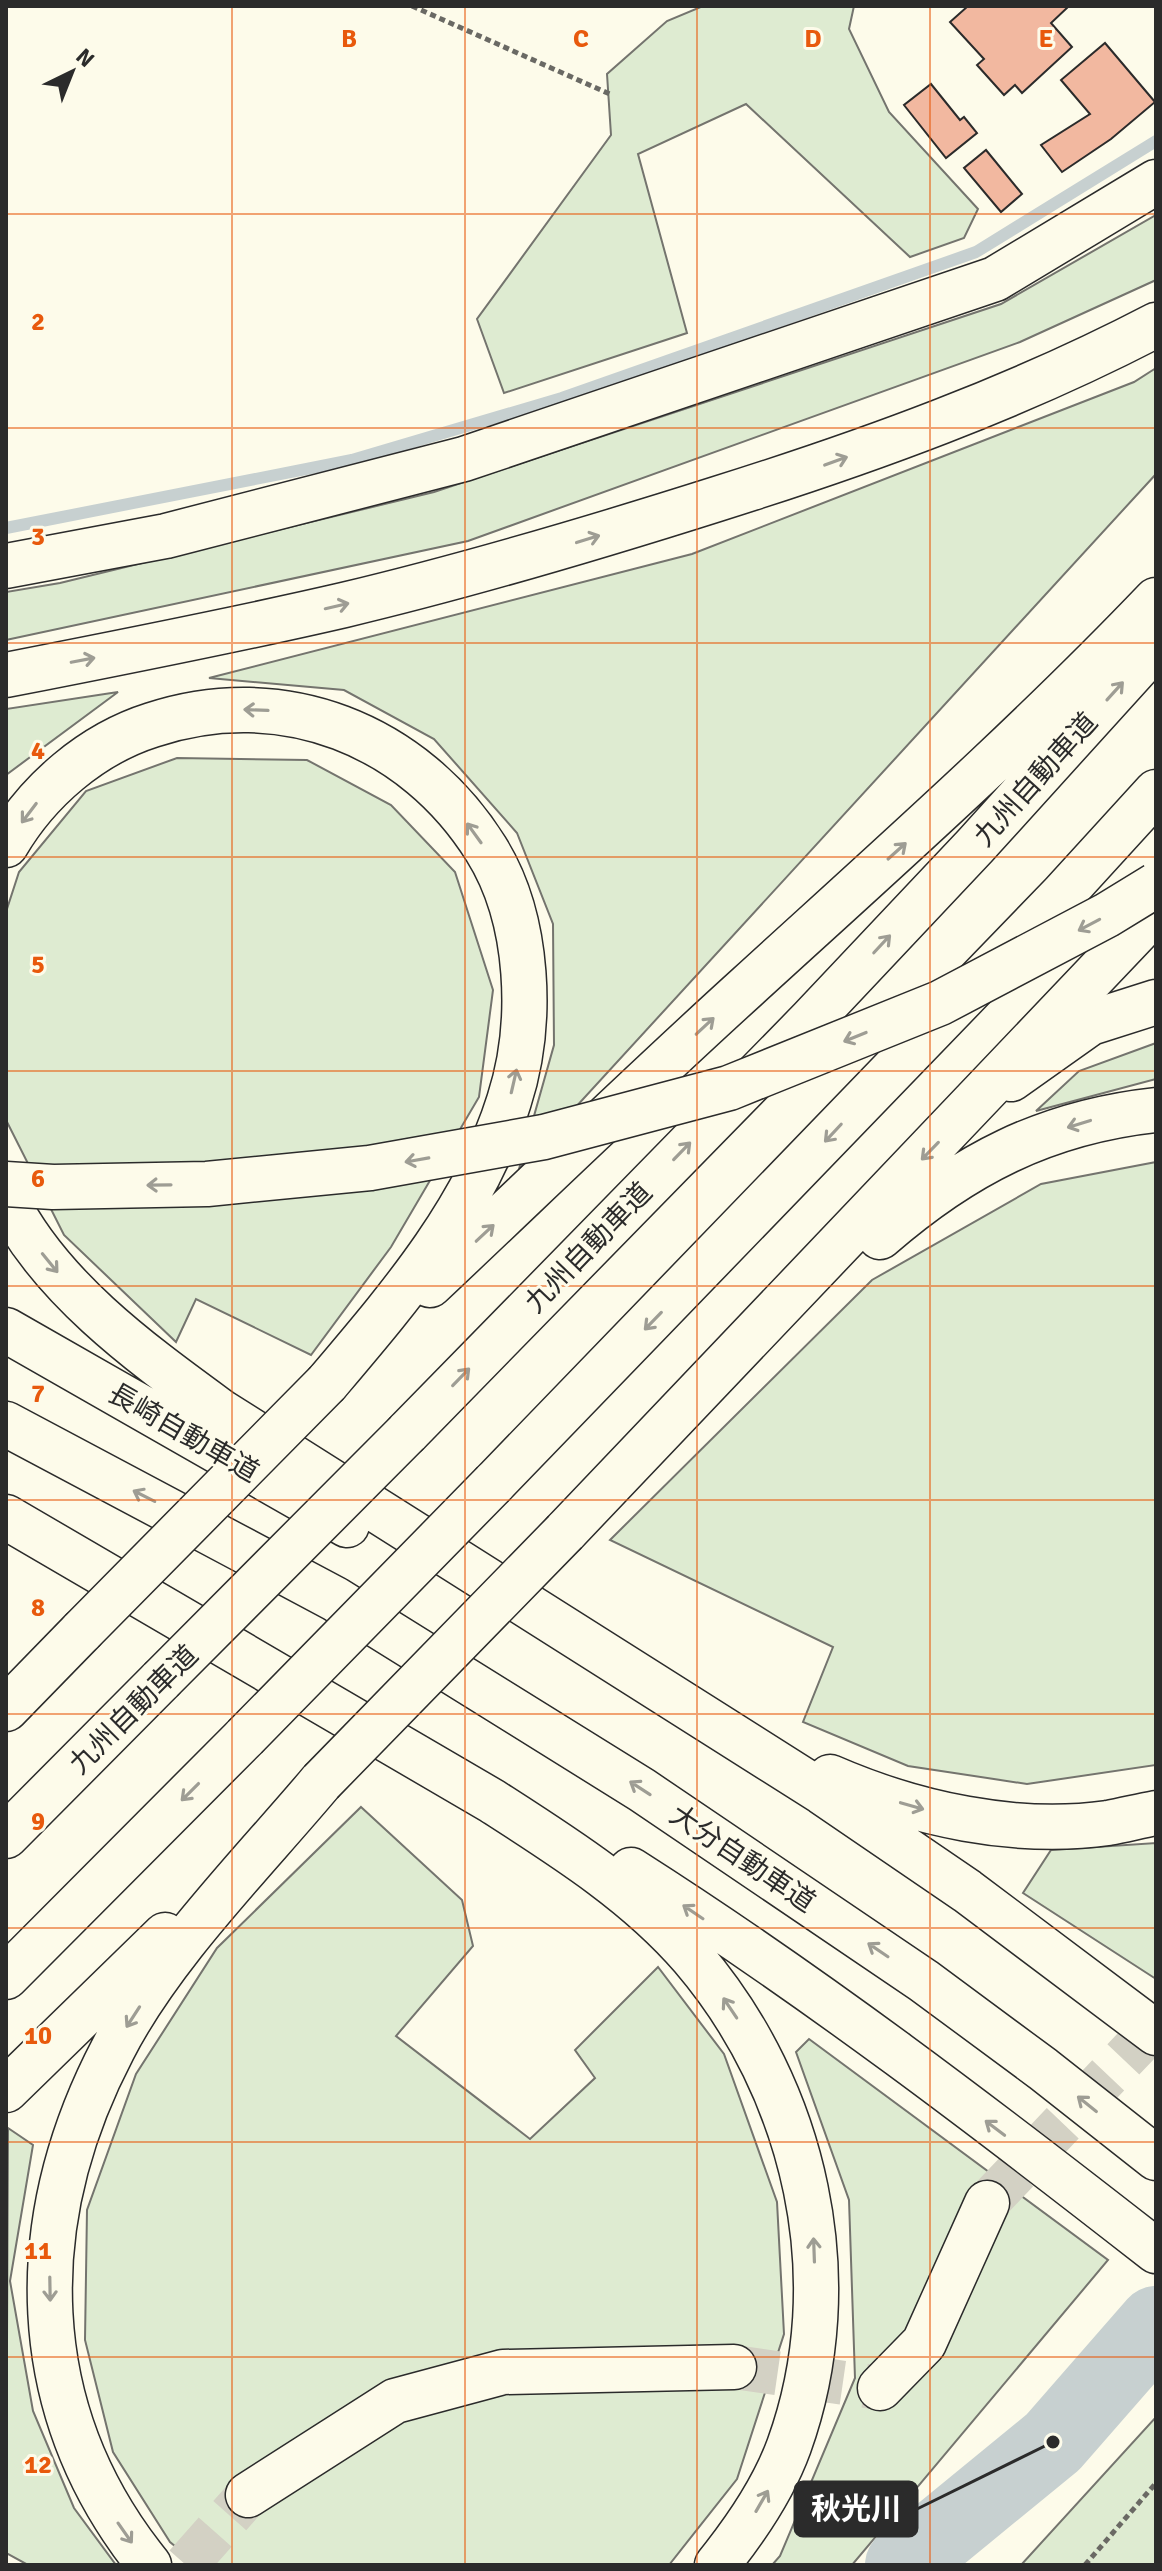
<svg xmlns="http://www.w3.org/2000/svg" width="1162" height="2571" font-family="Signika,'Noto Sans JP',sans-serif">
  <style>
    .green { fill: #deebd1; stroke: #74746e; stroke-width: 2 }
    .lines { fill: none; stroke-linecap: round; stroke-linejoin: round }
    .stream { stroke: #c7d0d0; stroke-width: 12 }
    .river { stroke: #c7d0d0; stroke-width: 76 }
    .building { fill: #f2b8a0; stroke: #2b2b2b; stroke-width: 2 }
    .minor-tunnel { stroke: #d3d1c4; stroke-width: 44; stroke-dasharray: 44 22; stroke-linecap: butt }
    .minor-casing { stroke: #2b2b2b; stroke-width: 47 }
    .highway-casing { stroke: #2b2b2b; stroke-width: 47 }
    .path { stroke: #6a6964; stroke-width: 5; stroke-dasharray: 6 4; stroke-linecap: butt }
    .minor { stroke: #fdfbea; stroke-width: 44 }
    .highway { stroke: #fdfbea; stroke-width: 44 }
    .highway-bridge-casing { stroke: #2b2b2b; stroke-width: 47; stroke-linecap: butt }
    .highway-bridge { stroke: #fdfbea; stroke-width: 44 }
    .oneway { stroke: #9e9d94 }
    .grid { fill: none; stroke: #e8590c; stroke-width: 2; stroke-opacity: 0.55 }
    .labels { text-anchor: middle; stroke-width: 6; stroke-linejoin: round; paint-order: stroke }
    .street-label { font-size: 28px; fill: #2b2b2b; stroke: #fdfbea }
    .grid-label { font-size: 26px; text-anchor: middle; font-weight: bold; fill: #e8590c; stroke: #fdfbea; stroke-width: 6; stroke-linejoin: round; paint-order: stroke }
    .leader { fill: none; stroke: #2b2b2b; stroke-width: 3 }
    .callout-dot { fill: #2b2b2b; stroke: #fdfbea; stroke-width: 3 }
    .callout { fill: #2b2b2b; stroke: #2b2b2b; stroke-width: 3 }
    .callout-label { font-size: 30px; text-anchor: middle; font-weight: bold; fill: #fff }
  </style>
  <rect width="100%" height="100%" fill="#fdfbea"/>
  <path class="green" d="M703,6H854L849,29L889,112L978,209L964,238L910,257L746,104L638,154L687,333L504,393L477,319L611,135L607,74L667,21Z
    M1156,215V280L1020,342L468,541L6,640V592L60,583L434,492L1001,304Z
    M1156,368V474L519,1169L554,1045L553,924L517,833L434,739L344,690L209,678L692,554L1134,382Z
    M118,692L6,775V709Z
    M177,758L307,760L391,805L455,872L493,990L479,1097L391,1247L311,1355L196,1299L176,1342L64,1235L6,1120V912L19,872L86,791Z
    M1156,1043V1079L1036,1111L1079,1071Z
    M1156,1162V1765L1027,1784L908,1766L803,1722L833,1647L610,1540L872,1280L1041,1184Z
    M361,1807L462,1900L473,1946L396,2036L530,2139L595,2078L575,2050L658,1967L724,2054L777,2202L784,2334L737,2479L669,2565H198L170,2542L113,2452L85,2340L87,2210L136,2074L217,1948Z
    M1156,1843V1979L1023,1893L1051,1850Z
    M809,2039L1108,2260L852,2565H772L780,2556L855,2378L849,2200L796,2052Z
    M8,2128L33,2145L10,2281L33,2411L74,2508L116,2565H28L6,2553Z
    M1156,2417V2565H1021Z"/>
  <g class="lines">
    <path class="stream" d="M6,528L352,460L562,398L976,252L1156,141"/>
    <path class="river" d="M903,2565L1053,2442L1156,2324"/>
  </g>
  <path class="building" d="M968,6H1069L1051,23L1072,47L1022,93L1015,85L1004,95L977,65L984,59L950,22Z
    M1105,43L1155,102L1111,139L1062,172L1041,145L1090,114L1061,80Z
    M931,84L960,120L964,117L977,133L946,158L904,105Z
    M986,150L1022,194L1001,212L964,168Z"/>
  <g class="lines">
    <path class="minor-tunnel" d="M987,2203L1156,2025
      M734,2367L880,2388
      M186,2565L248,2495"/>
    <defs>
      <path id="minor" d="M6,566L166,536L464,459L995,279L1156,182
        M1011,1079L1090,1023L1156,1002
        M880,2388L924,2343L987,2203
        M248,2495L395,2401L503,2372L734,2367"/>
      <path id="highway" d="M6,675C119,653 232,631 344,605C470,575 594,538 717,499C867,452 1016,398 1156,325
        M6,845C38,790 92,744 152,725C282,682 414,734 486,849C530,919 534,1024 509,1101C475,1210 399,1298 327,1383
        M6,1199C50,1288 142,1354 220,1411L822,1792L967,1891L1156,2033
        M880,1237C963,1165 1045,1122 1156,1110
        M430,1285C536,1185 640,1084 747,987C886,860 1026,736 1156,600
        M6,1330L347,1525
        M6,1424L335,1599L642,1790L924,1981L1043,2069L1156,2158
        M407,1433L811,1020L975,846L1156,646
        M494,1483L1062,895L1156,792
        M6,1517L492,1801C562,1846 637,1893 692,1957C806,2090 849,2280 789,2446C773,2490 746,2529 717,2565
        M565,1532L1156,911
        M6,1709L82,1631
        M830,1777C915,1814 1015,1836 1108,1823C1124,1820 1140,1816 1156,1813
        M6,1836L161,1680
        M631,1870C813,1986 986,2118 1156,2251
        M6,1977L245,1737
        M6,2090L165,1935
        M149,2565C24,2410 23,2221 113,2049C161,1955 253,1863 321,1782"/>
    </defs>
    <use href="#minor" class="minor-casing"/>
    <use href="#highway" class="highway-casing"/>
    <path class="path" d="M412,6L612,95
      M1085,2565L1156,2483"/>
    <use href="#minor" class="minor"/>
    <use href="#highway" class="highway"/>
    <defs>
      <path id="highway-bridge" d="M6,1184L53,1187L207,1184L370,1168L544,1137L729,1088L940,1003L1107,915L1156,885
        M82,1631L327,1383
        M161,1680L407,1433
        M245,1737L494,1483
        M321,1782L565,1532"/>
    </defs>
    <use href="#highway-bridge" class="highway-bridge-casing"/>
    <use href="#highway-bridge" class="highway-bridge"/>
  </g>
  <defs><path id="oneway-shaft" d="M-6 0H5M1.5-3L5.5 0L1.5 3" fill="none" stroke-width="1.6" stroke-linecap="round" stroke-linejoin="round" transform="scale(2)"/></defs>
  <g class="oneway">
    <use href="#oneway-shaft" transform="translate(836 461) rotate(-20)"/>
    <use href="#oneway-shaft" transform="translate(588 539) rotate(-17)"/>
    <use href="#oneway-shaft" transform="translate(337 606) rotate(-13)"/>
    <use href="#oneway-shaft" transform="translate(83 660) rotate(-11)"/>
    <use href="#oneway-shaft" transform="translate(1115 691) rotate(-48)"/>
    <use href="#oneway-shaft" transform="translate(256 710) rotate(-178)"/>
    <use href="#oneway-shaft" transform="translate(29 813) rotate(127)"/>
    <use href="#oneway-shaft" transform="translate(474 833) rotate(-126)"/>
    <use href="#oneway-shaft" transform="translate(897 851) rotate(-42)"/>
    <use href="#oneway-shaft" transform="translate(1089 925) rotate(152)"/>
    <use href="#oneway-shaft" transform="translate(882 944) rotate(-47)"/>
    <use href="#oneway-shaft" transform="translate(705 1026) rotate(-43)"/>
    <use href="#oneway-shaft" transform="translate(855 1037) rotate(158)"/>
    <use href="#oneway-shaft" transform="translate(514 1081) rotate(-77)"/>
    <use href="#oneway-shaft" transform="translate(1079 1124) rotate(163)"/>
    <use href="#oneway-shaft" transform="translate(833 1133) rotate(133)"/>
    <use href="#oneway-shaft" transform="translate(682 1151) rotate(-46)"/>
    <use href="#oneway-shaft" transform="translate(930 1151) rotate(134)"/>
    <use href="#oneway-shaft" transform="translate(417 1160) rotate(170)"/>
    <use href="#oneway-shaft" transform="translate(159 1185) rotate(179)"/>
    <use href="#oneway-shaft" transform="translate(485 1233) rotate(-43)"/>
    <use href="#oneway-shaft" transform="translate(50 1263) rotate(51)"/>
    <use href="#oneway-shaft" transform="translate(653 1321) rotate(134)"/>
    <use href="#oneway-shaft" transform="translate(461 1377) rotate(-46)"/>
    <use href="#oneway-shaft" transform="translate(144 1496) rotate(-153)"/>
    <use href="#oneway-shaft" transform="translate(640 1788) rotate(-147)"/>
    <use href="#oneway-shaft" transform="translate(190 1792) rotate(135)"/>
    <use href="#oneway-shaft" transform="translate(912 1806) rotate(16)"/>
    <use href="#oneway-shaft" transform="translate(693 1912) rotate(-146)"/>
    <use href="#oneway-shaft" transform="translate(878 1950) rotate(-146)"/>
    <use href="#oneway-shaft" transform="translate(730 2008) rotate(-124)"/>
    <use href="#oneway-shaft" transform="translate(133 2017) rotate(123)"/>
    <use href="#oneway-shaft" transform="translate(1087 2104) rotate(-141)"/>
    <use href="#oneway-shaft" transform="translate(995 2128) rotate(-143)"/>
    <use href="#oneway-shaft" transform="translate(814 2250) rotate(-92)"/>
    <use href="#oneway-shaft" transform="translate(50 2289) rotate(89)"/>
    <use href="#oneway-shaft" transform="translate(762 2501) rotate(-60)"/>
    <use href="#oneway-shaft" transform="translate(125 2533) rotate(55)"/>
  </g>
  <path class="grid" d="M232,6V2565M465,6V2565M697,6V2565M930,6V2565M6,214H1156M6,428H1156M6,643H1156M6,857H1156M6,1071H1156M6,1286H1156M6,1500H1156M6,1714H1156M6,1928H1156M6,2142H1156M6,2357H1156"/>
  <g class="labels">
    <g class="street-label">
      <text transform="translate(1035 779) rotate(-48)" y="10">九州自動車道</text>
      <text transform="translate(588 1247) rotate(-46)" y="10">九州自動車道</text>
      <text transform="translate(184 1432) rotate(30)" y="10">長崎自動車道</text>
      <text transform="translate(133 1709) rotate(-45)" y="10">九州自動車道</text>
      <text transform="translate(743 1858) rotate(34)" y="10">大分自動車道</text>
    </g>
  </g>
  <g class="grid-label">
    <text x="349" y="47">B</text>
    <text x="581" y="47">C</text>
    <text x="813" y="47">D</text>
    <text x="1046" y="47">E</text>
    <text x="38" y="330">2</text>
    <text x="38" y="545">3</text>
    <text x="38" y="759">4</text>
    <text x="38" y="973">5</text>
    <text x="38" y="1187">6</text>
    <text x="38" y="1402">7</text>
    <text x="38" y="1616">8</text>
    <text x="38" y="1830">9</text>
    <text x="38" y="2044">10</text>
    <text x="38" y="2259">11</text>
    <text x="38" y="2473">12</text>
  </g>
  <path class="leader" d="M1053 2442L917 2509"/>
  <circle class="callout-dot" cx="1053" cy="2442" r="8"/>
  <rect class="callout" x="795" y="2482" width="122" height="54" rx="8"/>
  <g class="callout-label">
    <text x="856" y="2519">秋光川</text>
  </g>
  <rect width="1162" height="2571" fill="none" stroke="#2b2b2b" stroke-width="16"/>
  <g transform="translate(72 72) rotate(43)" stroke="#fdfbea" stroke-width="6" paint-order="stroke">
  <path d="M0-6L14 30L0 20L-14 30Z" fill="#2b2b2b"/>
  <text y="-12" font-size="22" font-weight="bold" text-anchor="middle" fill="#2b2b2b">N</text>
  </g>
</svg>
